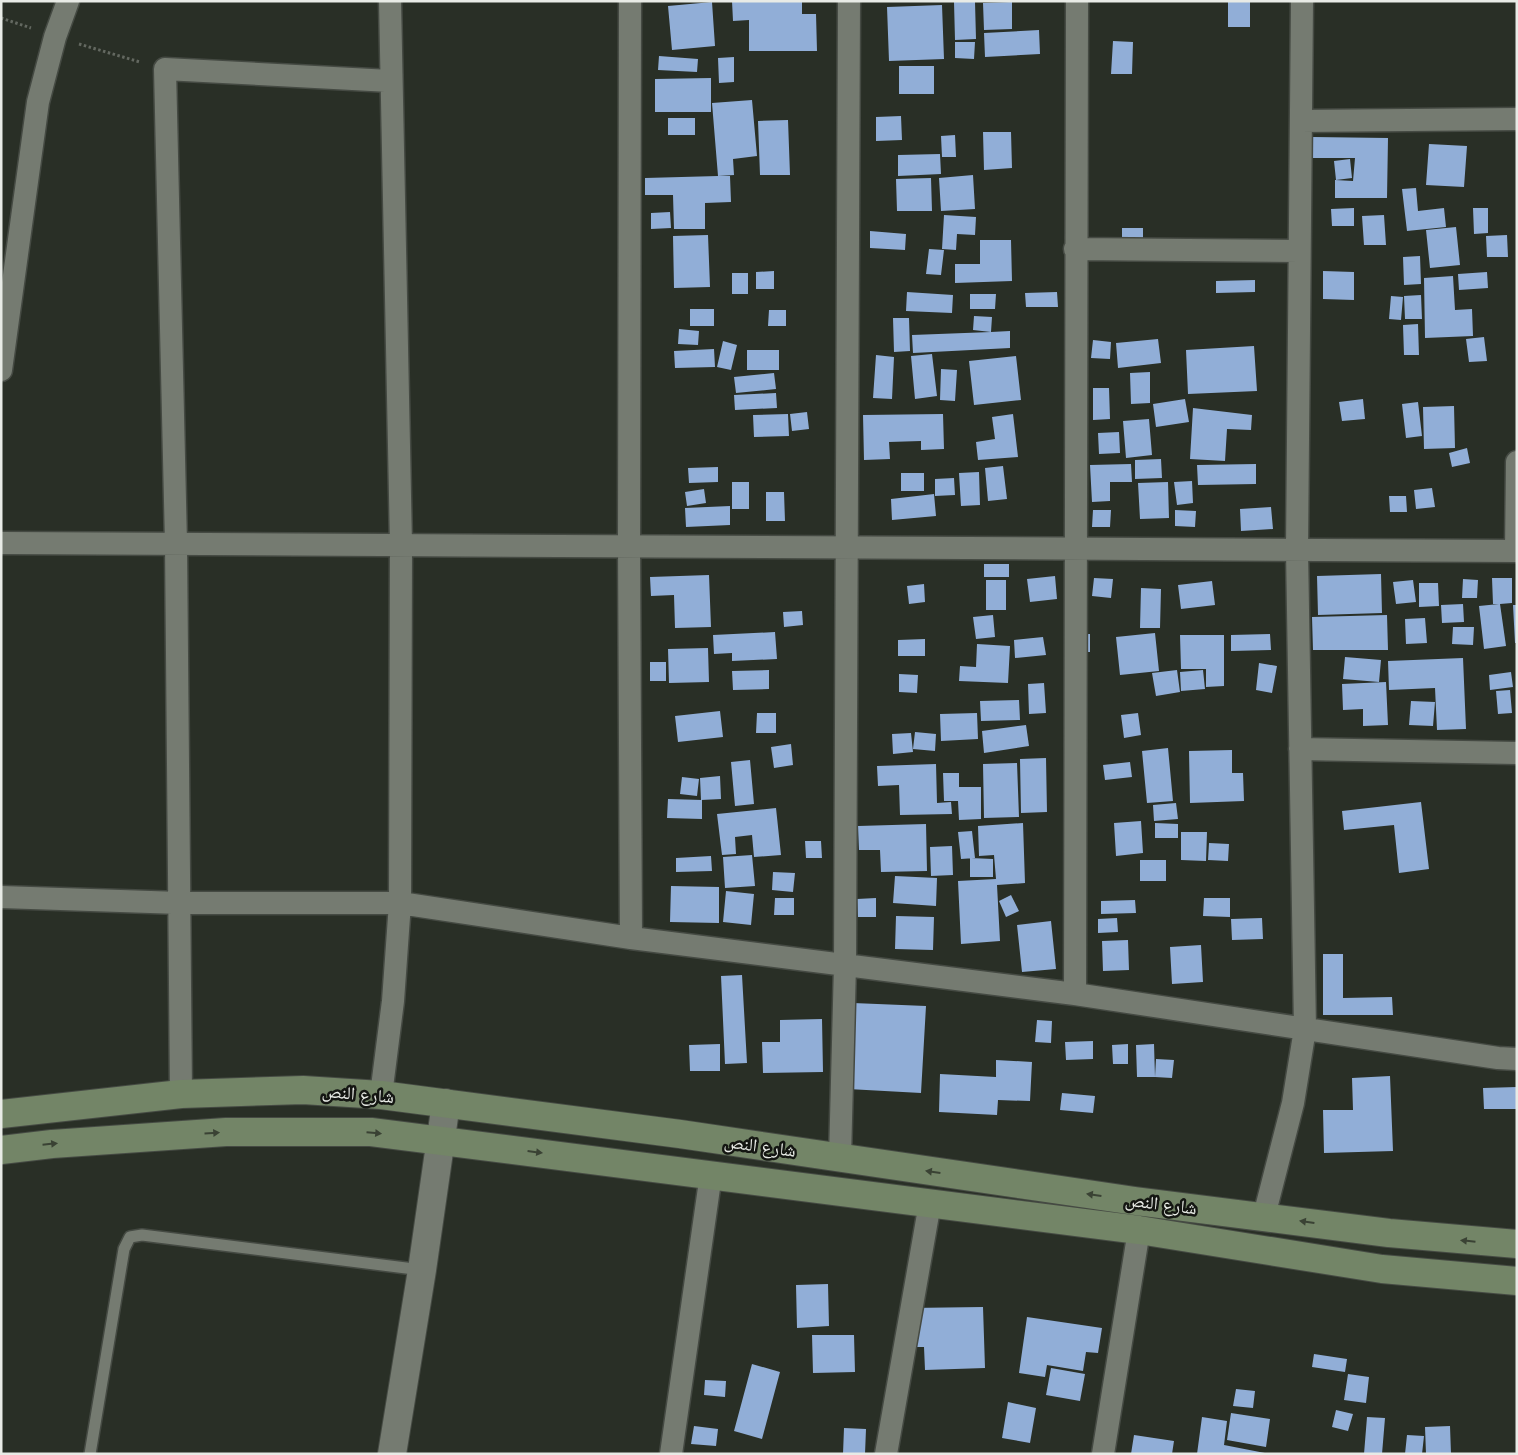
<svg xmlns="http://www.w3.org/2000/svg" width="1518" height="1455" font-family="Quicksand,'Noto Naskh Arabic',sans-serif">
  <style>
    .building { fill: #91aed7 }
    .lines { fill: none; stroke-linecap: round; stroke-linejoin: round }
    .service-casing { stroke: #454a43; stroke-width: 14 }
    .minor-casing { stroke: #454a43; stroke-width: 25 }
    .tertiary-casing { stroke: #454a43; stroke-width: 30 }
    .secondary-casing { stroke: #454a43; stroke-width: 30 }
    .path { stroke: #636860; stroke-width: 3; stroke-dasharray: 2.5 2.5; stroke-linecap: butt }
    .service { stroke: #757b71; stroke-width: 11 }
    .minor { stroke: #757b71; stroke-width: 22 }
    .tertiary { stroke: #757b71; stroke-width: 28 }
    .secondary { stroke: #738567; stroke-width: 28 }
    .oneway { fill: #3a4234 }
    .labels { text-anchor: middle; stroke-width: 5; stroke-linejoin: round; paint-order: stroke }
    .street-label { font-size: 18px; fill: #e8ebe6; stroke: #141612 }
  </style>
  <rect width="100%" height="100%" fill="#292f26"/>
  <path class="building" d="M732,1H802V14H816L817,51H749V20L733,21Z
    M1228,1H1250V27H1228Z
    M712,2L715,46L672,50L668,6Z
    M954,2H975L976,39L955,40Z
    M1012,2V29L984,30L983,3Z
    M942,5L944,59L889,61L887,7Z
    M1039,30L1040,54L985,57L984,33Z
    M1113,41L1133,42L1132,74H1111Z
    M955,42H975L974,59L955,58Z
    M659,56L698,59L697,72L658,70Z
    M734,57V82L719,83L718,58Z
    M899,66H934V94H899Z
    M711,78V112H655V79Z
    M752,100L757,156L733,159L734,175L718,176L712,103Z
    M901,116L902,140L876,141V117Z
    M668,118H695V135H668Z
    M788,120L790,175H760L758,121Z
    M983,132H1011L1012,168L984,170Z
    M955,135L956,157H942L941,136Z
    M1313,137L1388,138L1387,198H1335V180L1353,181L1355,158H1312Z
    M1429,144L1467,146L1464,187L1426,185Z
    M940,154L941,174L898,176V155Z
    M1350,159L1352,178L1336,180L1334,161Z
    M973,175L975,209L941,211L939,178Z
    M718,176H730L731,202L705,203V229H674L673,195H645V178Z
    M931,178L932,211H897L896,179Z
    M1416,188L1418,211L1444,208L1446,227L1407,231L1402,189Z
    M1354,208V226H1332L1331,209Z
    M1473,208H1488V233L1474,234Z
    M670,212L671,228L651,229V213Z
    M944,215L976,217L975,235L957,234L956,250L942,249Z
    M1384,215L1386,245H1364L1362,216Z
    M1456,227L1460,265L1430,268L1426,230Z
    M1122,228H1143V240L1122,239Z
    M870,231L906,234L905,250L870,248Z
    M708,235L710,287L674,288L673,236Z
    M1507,235L1508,257H1487L1486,236Z
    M980,240H1011L1012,281L955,283V264H980Z
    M929,249L944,250L941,275L926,274Z
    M1420,256L1421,284L1404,285L1403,257Z
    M774,271V289H756V272Z
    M1323,271L1354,272V300L1323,299Z
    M1487,272L1488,288L1459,290L1458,274Z
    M732,273H748V294H732Z
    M1453,276L1455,310L1472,309L1473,336L1425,338L1424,278Z
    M1255,280V292L1216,293V281Z
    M907,292L953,295L952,313L906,311Z
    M1057,292L1058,307H1026L1025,293Z
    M970,294H996L995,309H970Z
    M1421,295L1422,319H1405L1404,296Z
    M1391,296L1403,297L1401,320L1389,319Z
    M690,309H714V326H690Z
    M769,310H786V326H768Z
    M974,316L992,317L991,332L1010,331V348L913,353L912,335L991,332L973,330Z
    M893,318H909L910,351L894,352Z
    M1418,324L1419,355H1404L1403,325Z
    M679,329L699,331L698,345L678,344Z
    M1484,337L1487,361L1469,362L1466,339Z
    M1158,339L1161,363L1118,368L1116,343Z
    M1093,340L1111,342L1110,359L1091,358Z
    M723,341L737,345L731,370L717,367Z
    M1254,346L1257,391L1188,394L1186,350Z
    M714,349L715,367L675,368L674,351Z
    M747,350H779V370H747Z
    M932,354L937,396L915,399L911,356Z
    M876,355L894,357L892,399L873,398Z
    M1016,356L1021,400L974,405L969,361Z
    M941,369L957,370L955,401L940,400Z
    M1150,372V403L1131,404L1130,373Z
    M774,373L776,389L736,393L734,377Z
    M1093,388H1109L1110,419L1093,420Z
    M776,393L777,408L735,410L734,395Z
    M1185,399L1189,422L1156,427L1153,404Z
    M1363,399L1365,419L1342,421L1339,402Z
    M1418,402L1422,436L1406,438L1402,404Z
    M1454,406L1455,448L1424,449L1423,407Z
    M1193,408L1252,415L1251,430L1227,429L1225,461L1190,459Z
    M807,412L809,429L792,431L790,414Z
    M788,414L789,436L754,437L753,415Z
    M943,414L944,449L921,450V441L889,442L890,459L864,460L863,415Z
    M1013,414L1018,457L978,460L976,442L995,439L992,417Z
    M1149,419L1152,455L1126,458L1123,421Z
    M1119,432L1120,453L1099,454L1098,433Z
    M1467,448L1470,463L1452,467L1449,453Z
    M1161,459L1162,478L1135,479V460Z
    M1131,464L1132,482H1110V501L1092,502L1090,465Z
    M1256,464V484L1198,485L1197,465Z
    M1003,466L1007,499L988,501L985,468Z
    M718,467V482L689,483L688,468Z
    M979,472L980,505L961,506L959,473Z
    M901,473H924V491H901Z
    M954,478L955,495L935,496V479Z
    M1192,481L1193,503L1177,505L1174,482Z
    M732,482H749V509H732Z
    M1168,482L1169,518L1140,519L1138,483Z
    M1432,488L1435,507L1416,509L1414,490Z
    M704,489L706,503L687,506L685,492Z
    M766,492H784L785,521H766Z
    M934,494L936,516L892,520L891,499Z
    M1389,496H1406L1407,512H1390Z
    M730,506V525L686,527L685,508Z
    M1271,507L1273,529L1241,531L1240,509Z
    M1093,510H1111L1110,527H1092Z
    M1175,510L1196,511L1195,527L1175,526Z
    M984,564H1009V577H984Z
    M1381,574L1382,613L1318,615L1317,576Z
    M709,575L711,627L675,628L674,595L651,596L650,577Z
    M1055,576L1057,599L1030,602L1027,579Z
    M1094,578L1113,579L1111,598L1092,596Z
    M1492,578H1512V603L1500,604L1506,646L1484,649L1479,606L1499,604H1493Z
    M1463,579L1478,580L1477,598H1462Z
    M986,580H1006V610H986Z
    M1413,580L1416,602L1396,604L1393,582Z
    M1212,581L1215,605L1181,609L1178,585Z
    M1419,583H1438L1439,606L1419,607Z
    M924,584L925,602L909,604L907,586Z
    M1141,588L1161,589L1160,628H1140Z
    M1463,604L1464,622L1442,623L1441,605Z
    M1513,605H1517V643H1515Z
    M802,611L803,625L784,627L783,612Z
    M993,615L995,637L976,639L973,617Z
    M1387,615L1388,650H1313L1312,617Z
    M1425,618L1427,643L1406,644L1405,619Z
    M1453,627H1474L1473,645L1452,644Z
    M775,632L777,659L732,661V653L714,654L713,635Z
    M1155,633L1159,671L1120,675L1116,637Z
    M1075,634H1090V652H1075Z
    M1270,634L1271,650L1231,651V635Z
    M1180,635H1224V686L1206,687V669H1181Z
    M1043,637L1046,655L1015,658L1014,640Z
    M925,639V656H898V640Z
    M977,644L1010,646L1008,683L959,681L960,666L976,667Z
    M708,648L709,682L669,683L668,649Z
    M1345,657L1381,660L1379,682L1343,679Z
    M1463,658L1466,729L1437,730L1435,688L1389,690L1388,661Z
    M650,662H666V681H650Z
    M1259,663L1277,666L1272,693L1256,690Z
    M769,670V689L733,690L732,671Z
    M1177,670L1180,692L1156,696L1152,673Z
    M1203,670L1205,689L1181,691L1180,672Z
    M1511,672L1513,687L1490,690L1489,675Z
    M899,674L918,675L917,693L899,692Z
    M1386,682L1388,725L1363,726V709L1343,710L1342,684Z
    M1044,683L1046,713L1029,714L1028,684Z
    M1510,690L1512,713L1498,714L1496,691Z
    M1019,700L1020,720L981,721L980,701Z
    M1411,701L1435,702L1433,726L1409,725Z
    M720,711L723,737L678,742L675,716Z
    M757,713H776V733H756Z
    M977,713L978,739L941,741L940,714Z
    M1138,713L1141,735L1124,738L1121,715Z
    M1026,725L1029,746L984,753L982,731Z
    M915,732L936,734L935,751L913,749Z
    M911,733L913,752L893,754L892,734Z
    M791,744L793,765L774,768L771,747Z
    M1168,748L1173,801L1147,803L1142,751Z
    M1232,750V773H1243L1244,801L1190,803L1189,751Z
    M1046,758L1047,812L1021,813L1020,759Z
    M750,760L754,804L735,806L731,762Z
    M1130,762L1132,777L1105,780L1103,765Z
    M1017,763L1019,817L984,818L983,764Z
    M936,764L937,803L951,802L952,814L900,815L899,785L878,786L877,766Z
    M943,773H959V787H981V819L959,820L958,801H944Z
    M720,776L721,799L701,800L700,778Z
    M682,777L699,779L697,796L680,794Z
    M668,799L702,800V819L667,818Z
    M1421,802L1429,869L1399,873L1394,825L1344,830L1342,811Z
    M1176,803L1178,819L1154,821L1153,805Z
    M776,808L781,855L754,857L752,835L735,837L736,854L722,855L717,814Z
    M1141,821L1143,853L1116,856L1114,823Z
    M1023,823L1025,883L997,885L1000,941L961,944L958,881L996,879L994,855L979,856L978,826Z
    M1155,823L1178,824V838H1155Z
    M926,824L927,871L881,872L880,850H859L858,826Z
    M972,831L975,858L961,859L958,832Z
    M1181,832H1207L1206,861L1181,860Z
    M805,841H821L822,858H806Z
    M1209,843L1229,844L1228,861L1208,860Z
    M952,846L953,875L931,876L930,847Z
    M752,855L755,886L725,888L723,857Z
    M711,856L712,871L676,872V858Z
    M970,858L993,859V877H970Z
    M1140,860H1166V881H1140Z
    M773,872L795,873L793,892L772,890Z
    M895,876L937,878L936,906L893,903Z
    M671,886L719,887V923L670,922Z
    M726,891L754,894L751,925L723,922Z
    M1011,895L1019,911L1006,917L999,901Z
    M775,898H794V915H774Z
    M876,898V917H858L857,899Z
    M1204,898H1230V917L1203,916Z
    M1135,900L1136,913L1101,914V901Z
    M896,916L934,917L933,950L895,949Z
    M1117,918L1118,932L1098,933V919Z
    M1262,918L1263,939L1232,940L1231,919Z
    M1051,921L1056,969L1022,972L1017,925Z
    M1128,940L1129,970L1103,971L1102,941Z
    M1201,945L1203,982L1172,984L1170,947Z
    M1323,954H1343V998L1392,997L1393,1015H1323Z
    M742,975L747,1063L725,1064L721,976Z
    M853,1003L926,1006L921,1093L848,1089Z
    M822,1019L823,1072L763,1073L762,1042H780V1020Z
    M1037,1020L1052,1021L1051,1043L1035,1042Z
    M1093,1041V1059L1066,1060L1065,1042Z
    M720,1044V1071H690L689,1045Z
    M1128,1044V1064H1113L1112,1045Z
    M1154,1044L1155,1077H1137L1136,1045Z
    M1156,1059L1174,1060L1172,1078L1155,1077Z
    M996,1060L1032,1062L1030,1101L998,1100L997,1115L939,1112L940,1074L996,1077Z
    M1390,1076L1393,1151L1324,1153L1323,1110H1353L1352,1078Z
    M1517,1087V1109H1484L1483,1088Z
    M1062,1093L1095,1096L1093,1113L1060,1110Z
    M828,1284L829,1326L797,1328L796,1285Z
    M983,1307L985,1368L925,1370L924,1347H909V1308Z
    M1027,1317L1102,1328L1098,1353L1086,1352L1083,1371L1047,1365L1045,1377L1019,1373Z
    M812,1335H854L855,1372L813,1373Z
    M1314,1354L1347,1359L1345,1372L1312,1367Z
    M752,1364L780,1372L762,1439L734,1431Z
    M1051,1368L1085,1374L1080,1401L1046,1395Z
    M1348,1374L1369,1377L1366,1403L1344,1400Z
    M705,1380L726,1381L725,1397L704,1395Z
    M1236,1389L1255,1391L1253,1408L1233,1406Z
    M1008,1402L1036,1408L1030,1443L1002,1438Z
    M1336,1410L1353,1414L1348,1431L1332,1427Z
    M1231,1413L1270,1419L1266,1447L1227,1440Z
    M1202,1417L1227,1421L1224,1445L1270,1454H1197Z
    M1367,1417L1385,1418L1382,1454H1364Z
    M694,1426L718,1429L716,1446L691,1444Z
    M1450,1426L1451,1454H1426L1425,1427Z
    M844,1428L866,1429L865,1454H843Z
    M1134,1435L1174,1441L1172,1454H1131Z
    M1407,1435L1424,1436L1422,1454H1405Z"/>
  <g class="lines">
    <defs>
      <path id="service" d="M90,1454L124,1249L130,1237L142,1235L422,1270"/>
      <path id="minor" d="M630,1L629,545L631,938L1075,994L1498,1058L1517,1059
        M1301,121L1517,119
        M1075,249L1299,251
        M1,370L38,102L55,37L68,1
        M1,543L1517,551
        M1516,551L1517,462
        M1300,749L1517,753
        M1,897L180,903H400L631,938
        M1075,994L1077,1
        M181,1094L176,544L165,69L390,81
        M381,1095L393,1001L400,903L401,545L390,1
        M840,1158L845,965L849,1
        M1264,1216L1293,1103L1305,1029L1297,550L1302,1
        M671,1454L711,1174
        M886,1454L930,1203
        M1103,1454L1139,1230"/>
      <path id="tertiary" d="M392,1454L422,1270L446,1103"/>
      <path id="secondary" d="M1,1114L181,1094L303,1090L381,1095L680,1134L1135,1201L1389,1233L1517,1244
        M1,1150L52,1144L226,1132H371L1139,1230L1382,1269L1517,1281"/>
    </defs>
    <use href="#service" class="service-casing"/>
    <use href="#minor" class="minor-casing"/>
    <use href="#tertiary" class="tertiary-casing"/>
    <use href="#secondary" class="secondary-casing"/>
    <path class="path" d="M1,18L31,28
      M79,44L140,62"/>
    <use href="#service" class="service"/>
    <use href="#minor" class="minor"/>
    <use href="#tertiary" class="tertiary"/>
    <use href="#secondary" class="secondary"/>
  </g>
  <defs><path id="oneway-solid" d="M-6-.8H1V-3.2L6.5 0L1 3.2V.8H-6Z" transform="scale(1.25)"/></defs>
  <g class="oneway">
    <use href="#oneway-solid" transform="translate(212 1133) rotate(-4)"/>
    <use href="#oneway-solid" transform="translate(374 1133) rotate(5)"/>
    <use href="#oneway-solid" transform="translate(50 1144) rotate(-6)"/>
    <use href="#oneway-solid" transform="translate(535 1152) rotate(7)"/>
    <use href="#oneway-solid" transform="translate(933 1172) rotate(-172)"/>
    <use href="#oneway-solid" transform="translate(1094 1195) rotate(-172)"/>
    <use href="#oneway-solid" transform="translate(1307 1222) rotate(-172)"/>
    <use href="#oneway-solid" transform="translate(1468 1241) rotate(-174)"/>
  </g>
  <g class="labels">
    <g class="street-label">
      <text transform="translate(358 1094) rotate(5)" y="6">شارع النص</text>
      <text transform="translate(760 1146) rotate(8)" y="6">شارع النص</text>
      <text transform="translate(1161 1204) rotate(7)" y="6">شارع النص</text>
    </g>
  </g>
  <rect width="1518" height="1455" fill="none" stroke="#e8ebe6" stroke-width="5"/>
</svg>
